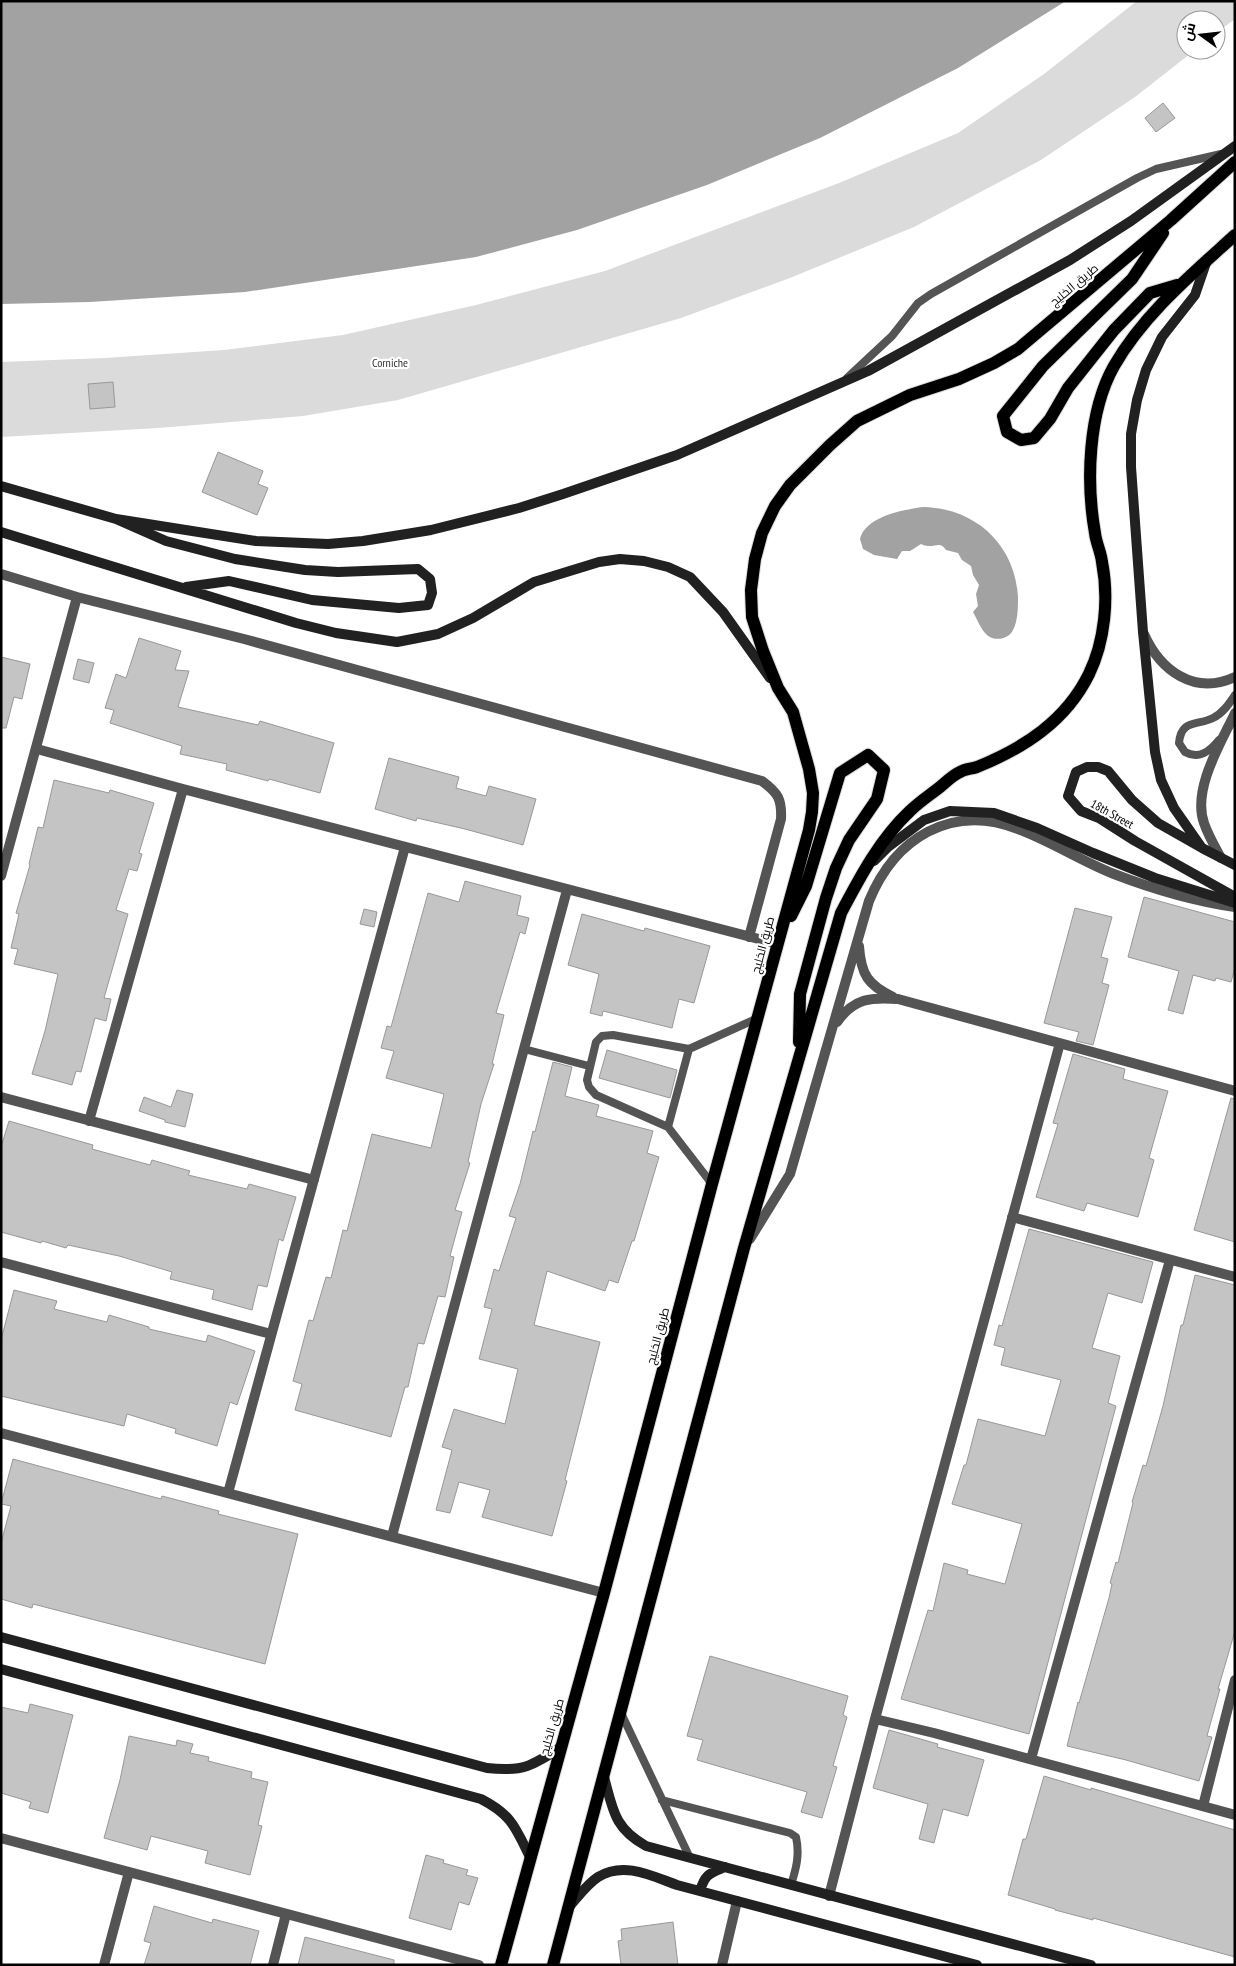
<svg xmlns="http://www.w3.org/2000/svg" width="1236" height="1966" font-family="'PT Sans Narrow',Cairo,sans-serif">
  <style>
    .green { fill: #dbdbdb }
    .water { fill: #a2a2a2 }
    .building { fill: #c4c4c4; stroke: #989898 }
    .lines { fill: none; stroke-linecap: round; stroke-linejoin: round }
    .primary-casing { stroke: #dbdbdb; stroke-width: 14 }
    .lane { stroke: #545454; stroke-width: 8 }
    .street { stroke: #545454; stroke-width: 10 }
    .secondary { stroke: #212121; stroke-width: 10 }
    .primary { stroke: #000; stroke-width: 12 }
    .labels { text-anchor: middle; stroke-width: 4.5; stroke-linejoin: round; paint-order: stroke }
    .street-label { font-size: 12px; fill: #000; stroke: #fff }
    .park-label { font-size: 12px; fill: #323232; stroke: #fff }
  </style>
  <rect width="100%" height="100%" fill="#fff"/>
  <path class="green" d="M1137,1H1235V19L1216,33V20H1186V50H1195L1135,97L1041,160L914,227L790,278L681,318L398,400L303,416L158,428L1,437V362L105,358L224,350L343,335L476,305L605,271L839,183L958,133L1044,74Z"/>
  <path class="water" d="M1,1H1066L958,68L820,138L707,185L577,230L476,257L245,292L90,302L1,304Z
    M923,507C975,508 1015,544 1018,597C1018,607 1018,621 1013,630C1009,639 995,642 987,635C981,630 977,619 973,612L978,606L976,594L979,585L973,575L971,566L962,560L958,553L946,550C940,541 936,547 928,546C926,546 923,545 921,544L910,551H902L897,559L874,555L863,549L860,539C866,516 903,510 923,507Z"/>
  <path class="building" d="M1163,103L1175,118L1156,132L1145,118Z
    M113,382L115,407L90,409L88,384Z
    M218,452L263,471L258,484L268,488L257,515L202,492Z
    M139,638L181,651L175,670L189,671L178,707L258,725L260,721L334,743L320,793L269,779L268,781L226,770L227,764L180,754L182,746L110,723L114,710L105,708L116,674L126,678Z
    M1,657L30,664L22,699L14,697L6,728H1Z
    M78,659L94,663L89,683L73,679Z
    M389,758L459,777L456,788L486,796L489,786L536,799L523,845L465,829L417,818L416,821L375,809Z
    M54,780L109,793L110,790L154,803L139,853L142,854L137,871L129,869L116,910L128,914L104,998L111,999L106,1021L95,1018L81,1072L76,1071L72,1085L32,1074L45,1031L58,974L14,964L18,949L11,948L19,914L16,913L30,865L29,864L38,827L43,828Z
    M465,881L521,896L517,915L529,918L525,934L520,932L496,1013L504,1015L492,1064H494L481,1104L468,1162L470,1163L455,1210L462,1212L450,1256L454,1257L445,1297L438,1296L424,1344L418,1343L408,1387H405L391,1437L295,1410L302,1384L293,1381L309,1320L313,1321L326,1277L331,1278L343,1230L347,1231L372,1134L431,1148L444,1094L386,1078L394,1051L381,1048L387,1026L391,1027L428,893L459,902Z
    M1144,897L1235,922V968L1231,982L1216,978L1215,981L1193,975L1183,1014L1168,1010L1179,971L1128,957Z
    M1075,908L1112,917L1101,957L1108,959L1102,983L1109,985L1093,1045L1076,1041L1079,1032L1044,1023Z
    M364,909L377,912L374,927L360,924Z
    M582,914L644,931L645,928L710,946L694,1003L679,999L672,1028L603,1011L602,1016L590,1013L599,974L568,965Z
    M607,1050L677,1070L670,1098L599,1078Z
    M1073,1054L1125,1069L1123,1079L1168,1091L1149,1158L1154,1160L1138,1217L1087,1203L1084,1211L1036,1197L1058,1124L1053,1123Z
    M553,1062L572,1067L565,1096L599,1105L596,1116L653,1131L647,1153L659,1157L634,1241H632L618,1283L609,1280L605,1291L547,1271L534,1325L600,1342L565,1480L567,1481L552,1536L482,1517L490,1490L459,1482L450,1513L436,1510L452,1450L442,1447L454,1409L505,1424L518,1369L479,1359L492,1309L484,1307L494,1269L499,1271L516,1218L509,1216L520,1184L533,1131L535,1132Z
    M177,1090L193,1094L185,1127L165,1122V1120L139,1111L144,1097L171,1107Z
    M1231,1098L1235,1099V1242L1194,1230Z
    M9,1121L93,1145L92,1149L150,1165L152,1160L190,1171L188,1175L247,1189L249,1184L296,1197L283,1241L279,1239L267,1287L258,1285L252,1310L212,1299L214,1290L170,1279L172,1272L119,1256L68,1245L66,1248L42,1241L41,1243L1,1232V1147Z
    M1029,1229L1153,1262L1142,1303L1108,1293L1092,1348L1120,1356L1108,1403L1116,1406L1029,1734L901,1699L928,1610L933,1611L944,1563L968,1570L967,1574L1005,1584L1022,1524L952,1504L964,1465H966L978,1419L1045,1436L1061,1380L1001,1365L1005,1348L994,1345L999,1325L1002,1326Z
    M1195,1275L1235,1285V1631L1218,1689H1220L1207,1736L1212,1737L1199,1781L1126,1760L1067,1746L1078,1702L1079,1703L1109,1598L1112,1584L1110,1583L1116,1562L1118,1563L1133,1503L1132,1502L1143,1465L1146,1466L1163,1406L1181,1325H1183Z
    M14,1290L57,1301L54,1309L107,1322L109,1315L149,1327V1329L206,1342L208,1335L255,1351L237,1405L230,1402L217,1446L175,1433L176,1429L127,1414L124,1426L1,1396V1340Z
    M13,1459L161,1499L162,1496L219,1511L218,1514L298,1534L265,1664L33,1604L32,1608L1,1599V1543L11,1506L1,1504Z
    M710,1656L848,1696L843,1715L847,1717L833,1766L837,1767L822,1818L801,1812L807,1792L697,1760L703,1740L687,1736Z
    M30,1704L73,1715L48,1813L29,1808L31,1802L1,1793V1707L28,1713Z
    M889,1730L938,1744L937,1747L984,1760L968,1816L943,1809L934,1843L919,1839L928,1804L873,1788Z
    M129,1736L176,1746L177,1740L193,1744L190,1753L209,1757L208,1761L252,1772L251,1778L268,1782L258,1825L262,1826L250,1875L205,1863L208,1851L151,1836L147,1850L104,1838L120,1780Z
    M1044,1776L1091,1790V1788L1235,1830V1957L1093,1918V1920L1055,1910V1909L1008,1895L1023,1839H1026Z
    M426,1855L444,1860L443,1863L468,1870L466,1875L478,1878L469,1905L459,1902L451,1930L409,1918Z
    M154,1906L212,1923L213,1919L259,1931L250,1965H144L151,1943L144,1941Z
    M673,1922L678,1965H621L618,1941L622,1940L621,1929Z
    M305,1937L394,1960V1965H298Z"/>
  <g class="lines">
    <defs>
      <path id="primary" d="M1163,233L1132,279L1043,366L1003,416L1007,432L1021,440L1034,438L1050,419L1068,388L1114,330L1150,293L1177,285
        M791,916L806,886L840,773L868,755L884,770L877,799L849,840L836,868L826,898L800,994L799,1042
        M501,1965L604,1593L712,1184L809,830L812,812L813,793L809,769L793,712L778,688L763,651L752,617L751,590L755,559L762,533L775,506L790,485L830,445L857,421L910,395L959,379L994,363L1018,349L1171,220L1235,162
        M553,1965L744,1248L841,913C860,877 880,839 910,811C919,802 930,795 940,787C946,782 953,775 960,772C965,769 971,769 977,767C1024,748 1066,721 1089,674C1105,641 1109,598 1102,562C1101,552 1096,543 1095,533C1086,482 1088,412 1114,366C1144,314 1191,275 1235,235"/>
    </defs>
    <use href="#primary" class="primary-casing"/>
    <path class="lane" d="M847,378L892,336L918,303L931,294L1137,178L1156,169L1221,154
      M1219,740C1210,751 1199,760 1185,752L1179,743C1181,719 1197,726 1213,718C1223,713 1229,704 1235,695
      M524,1049L589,1066
      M668,1127L596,1095L589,1087L587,1080L596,1042L602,1036L613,1035L689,1049
      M712,1184L668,1127L689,1049L758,1018
      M621,1713L690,1858
      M662,1800L790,1833L796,1837C800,1855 796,1869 791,1885"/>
    <path class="street" d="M1,574L77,597L244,639L762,781C778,793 782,799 781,819L749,937
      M1144,634C1160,670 1194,696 1235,677
      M37,749L183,789L778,944
      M1221,858C1215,847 1208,835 1204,823C1192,789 1221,743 1235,713
      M1,876L77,597
      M859,946C861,975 868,985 893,997
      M837,1022C854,998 871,997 898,999L1235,1091
      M1,1097L314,1180
      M89,1121L183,789
      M1012,1217L1235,1277
      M750,1239L790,1174L869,901C895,838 951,803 1018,829C1051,841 1081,861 1114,874C1153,889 1194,901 1235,907
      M1,1262L271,1334
      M1,1433L604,1593
      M228,1493L405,847
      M392,1536L567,890
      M875,1719L934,1733L1235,1815
      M1031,1759L1170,1260
      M1203,1806L1235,1680
      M1,1838L479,1965
      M829,1896L875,1719L1060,1043
      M104,1965L129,1872
      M273,1965L286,1914
      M722,1965L737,1901"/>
    <path class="secondary" d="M1,486L116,519L166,541L235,559L305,570L338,572L418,569L430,579L432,593L428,605L399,608L312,600L229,581L186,587
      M116,519L256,541L328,544L363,541L431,530L519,508L563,494L677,455L868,371L1070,260L1131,221L1235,146
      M1,532L296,623L336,633L397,642L438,634L473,618L534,582L599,562L620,559L644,561L668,567L690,577L723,612L770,678
      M1202,848L1174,808L1161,780L1155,752L1143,632L1131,467V434L1137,400L1146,370L1162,337L1195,295L1207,260
      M874,861L888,847L924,820L950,811L994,813L1037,828L1093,853L1155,878L1235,903
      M1235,865L1202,848L1158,823L1132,800L1108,771L1098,767H1087L1076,772L1068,796L1081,811L1099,818L1135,841L1235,897
      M1,1637L487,1768C523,1772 532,1766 561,1747
      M1,1669L481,1799C512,1815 515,1827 530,1857
      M604,1777C613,1810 614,1828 646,1846L1091,1965
      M700,1891C705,1874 709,1874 725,1867
      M568,1908C577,1898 587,1884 598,1877C624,1861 652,1876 677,1885L977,1965"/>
    <use href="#primary" class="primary"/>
  </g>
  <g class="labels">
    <g class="street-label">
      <text transform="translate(1074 285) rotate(-40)" y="4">طريق الخليج</text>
      <text transform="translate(1112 814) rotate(29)" y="4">18th Street</text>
      <text transform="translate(763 945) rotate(-75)" y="4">طريق الخليج</text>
      <text transform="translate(658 1336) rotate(-75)" y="4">طريق الخليج</text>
      <text transform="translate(552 1727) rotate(-74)" y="4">طريق الخليج</text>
    </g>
    <g class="park-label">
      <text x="390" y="367">Corniche</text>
    </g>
  </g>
  <rect width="1236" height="1966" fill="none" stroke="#000000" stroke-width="5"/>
  <g transform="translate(1201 35) rotate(285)"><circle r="24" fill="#ffffff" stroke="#999999"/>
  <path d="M0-4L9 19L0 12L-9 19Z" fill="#000000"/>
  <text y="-8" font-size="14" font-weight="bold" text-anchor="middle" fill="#000000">ش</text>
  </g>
</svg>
